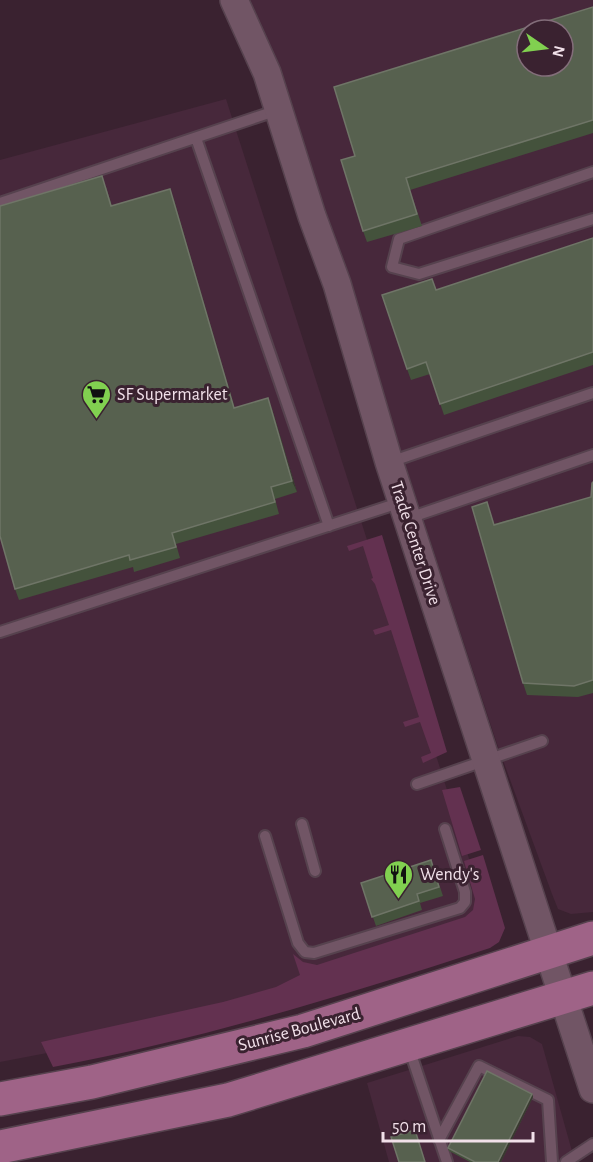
<svg xmlns="http://www.w3.org/2000/svg" width="593" height="1162" font-family="'Alegreya Sans',sans-serif">
  <style>
    .built { fill: #47283b; fill-rule: evenodd }
    .green { fill: #633150 }
    .lines { fill: none; stroke-linecap: round; stroke-linejoin: round }
    .service-casing { stroke: #56424e; stroke-width: 14 }
    .tertiary-casing { stroke: #56424e; stroke-width: 30 }
    .primary-casing { stroke: #56424e; stroke-width: 36 }
    .service { stroke: #715565; stroke-width: 10 }
    .tertiary { stroke: #715565; stroke-width: 27 }
    .primary { stroke: #9f6387; stroke-width: 33 }
    .wall { fill: #44523c }
    .shaded-wall { fill: #38382f }
    .building { fill: #57614f; stroke: #6f7567; stroke-width: 1.5; fill-rule: evenodd }
    .labels { text-anchor: middle; stroke-width: 6; stroke-linejoin: round; paint-order: stroke }
    .poi-label { font-size: 18px; fill: #f1e0e9; stroke: #3a2230; text-anchor: start }
    .street-label { font-size: 18px; fill: #f1e0e9; stroke: #3a2230 }
  </style>
  <rect width="100%" height="100%" fill="#3a2230"/>
  <path class="built" d="M245,0H593V912L571,914L558,909L552,894L497,744L278,77ZM527,30H563V66H527Z
    M226,99L488,918L251,1014L0,1062V160Z
    M518,1036L530,1037L542,1044L575,1162H389L367,1083Z"/>
  <path class="green" d="M382,535L447,752L423,763L421,757L431,753L420,722L405,727L403,722L419,717L391,630L375,635L373,630L389,625L375,584L371,579L373,578L363,546L349,551L347,546Z
    M460,787L481,850L462,856L442,790Z
    M483,855L505,928L499,942L490,948C346,995 202,1039 53,1067L41,1042L223,1002L276,987L300,975L293,954L303,962L317,965L465,917L473,910L475,899L464,861Z"/>
  <g class="lines">
    <defs>
      <path id="service" d="M196,138L329,526
        M593,172L399,239L392,267L419,274L593,219
        M0,203L278,110
        M390,462L593,393
        M409,518L593,455
        M0,632L402,502
        M417,784L542,741
        M302,824L315,871
        M265,836L298,943L305,952L314,953L460,908L465,902V892L445,829
        M409,1048L447,1162
        M439,1140L479,1066L548,1100L552,1162
        M566,1162L593,1144"/>
      <path id="tertiary" d="M234,0L267,73L312,216L337,284L389,462L593,1089"/>
      <path id="primary" d="M0,1099L92,1082L303,1031L593,938
        M0,1147L228,1100L593,988"/>
    </defs>
    <use href="#service" class="service-casing"/>
    <use href="#tertiary" class="tertiary-casing"/>
    <use href="#primary" class="primary-casing"/>
    <use href="#service" class="service"/>
    <use href="#tertiary" class="tertiary"/>
    <use href="#primary" class="primary"/>
  </g>
  <path class="wall" d="M593,7V133L410,190L422,226L367,242L363,231L355,156Z
    M106,187L112,206L174,200L234,408L272,409L297,492L275,499L279,514L176,544L180,558L134,572L133,567L19,600L15,589Z
    M593,238V365L444,415L430,374L411,380L407,369L436,290Z
    M593,482V693L578,697L527,695L523,683L487,502L494,524L591,497Z
    M431,860L443,896L420,903L422,910L376,926L361,883Z
    M532,1094L533,1097L501,1162H470L449,1151L448,1148Z"/>
  <path class="shaded-wall" d="M170,189L174,200L238,419L234,408Z
    M268,398L272,409L297,492L292,481Z
    M532,1094L533,1097L501,1162H498Z"/>
  <path class="building" d="M593,7V120L406,178L417,214L363,231L341,160L355,156L334,87ZM527,30H563V66H527Z
    M102,176L111,206L170,189L234,408L268,398L292,481L271,487L275,502L172,533L176,547L130,560L129,555L15,589L0,536V206Z
    M593,238V352L440,404L426,362L407,369L382,295L432,279L436,290Z
    M593,482V680L574,686L523,683L472,507L487,502L494,525L591,497L592,483Z
    M431,860L439,887L417,894L419,901L372,917L361,883Z
    M487,1071L532,1094L498,1162H475L448,1148Z
    M415,1130L425,1162H399L391,1137Z"/>
  <defs>
    <symbol id="supermarket-pin" viewBox="-11 -11 22 30"><path d="M0 17L-7.5 6A9.5 9.5 0 1 1 7.5 6Z" fill="#81d050" stroke="#3a2230"/><path d="M-6-5.5h2.5l.6 2H6L4.5 2H-2.5L-4.4-4H-6ZM-1.5 3.2a1.3 1.3 0 1 0 .1 0ZM3 3.2a1.3 1.3 0 1 0 .1 0Z" fill="#111"/></symbol>
    <symbol id="restaurant-pin" viewBox="-11 -11 22 30"><path d="M0 17L-7.5 6A9.5 9.5 0 1 1 7.5 6Z" fill="#81d050" stroke="#3a2230"/><path d="M-5-6h1v4h1v-4h1v4h1v-4h1v5L-1.5 .5V6h-2V.5L-5-1ZM5-6V6H3V1.5H1.5Q1.5-4 5-6Z" fill="#111"/></symbol>
  </defs>
  <g fill-rule="evenodd">
    <use href="#supermarket-pin" x="80" y="378" width="33" height="45"/>
    <use href="#restaurant-pin" x="382" y="858" width="33" height="45"/>
  </g>
  <g class="labels">
    <g class="poi-label">
      <text x="117" y="400">SF Supermarket</text>
      <text x="420" y="880">Wendy's</text>
    </g>
    <g class="street-label">
      <text transform="translate(416 543) rotate(72)" y="6">Trade Center Drive</text>
      <text transform="translate(299 1029) rotate(-15)" y="6">Sunrise Boulevard</text>
    </g>
  </g>
  <g transform="translate(545 48) rotate(104)"><circle r="28" fill="#3a2230" stroke="#836e7a" stroke-width="1.5"/>
  <path d="M0-4.5L10 22L0 15L-10 22Z" fill="#81d050"/>
  <text y="-9" font-size="16" font-weight="bold" text-anchor="middle" fill="#f1e0e9">N</text>
  </g>
  <path d="M383 1132v9h150v-9" fill="none" stroke="#f1e0e9" stroke-width="3"/>
  <text x="392" y="1132" font-size="18" fill="#f1e0e9" stroke="#3a2230" stroke-width="4.5" paint-order="stroke">50 m</text>
</svg>
